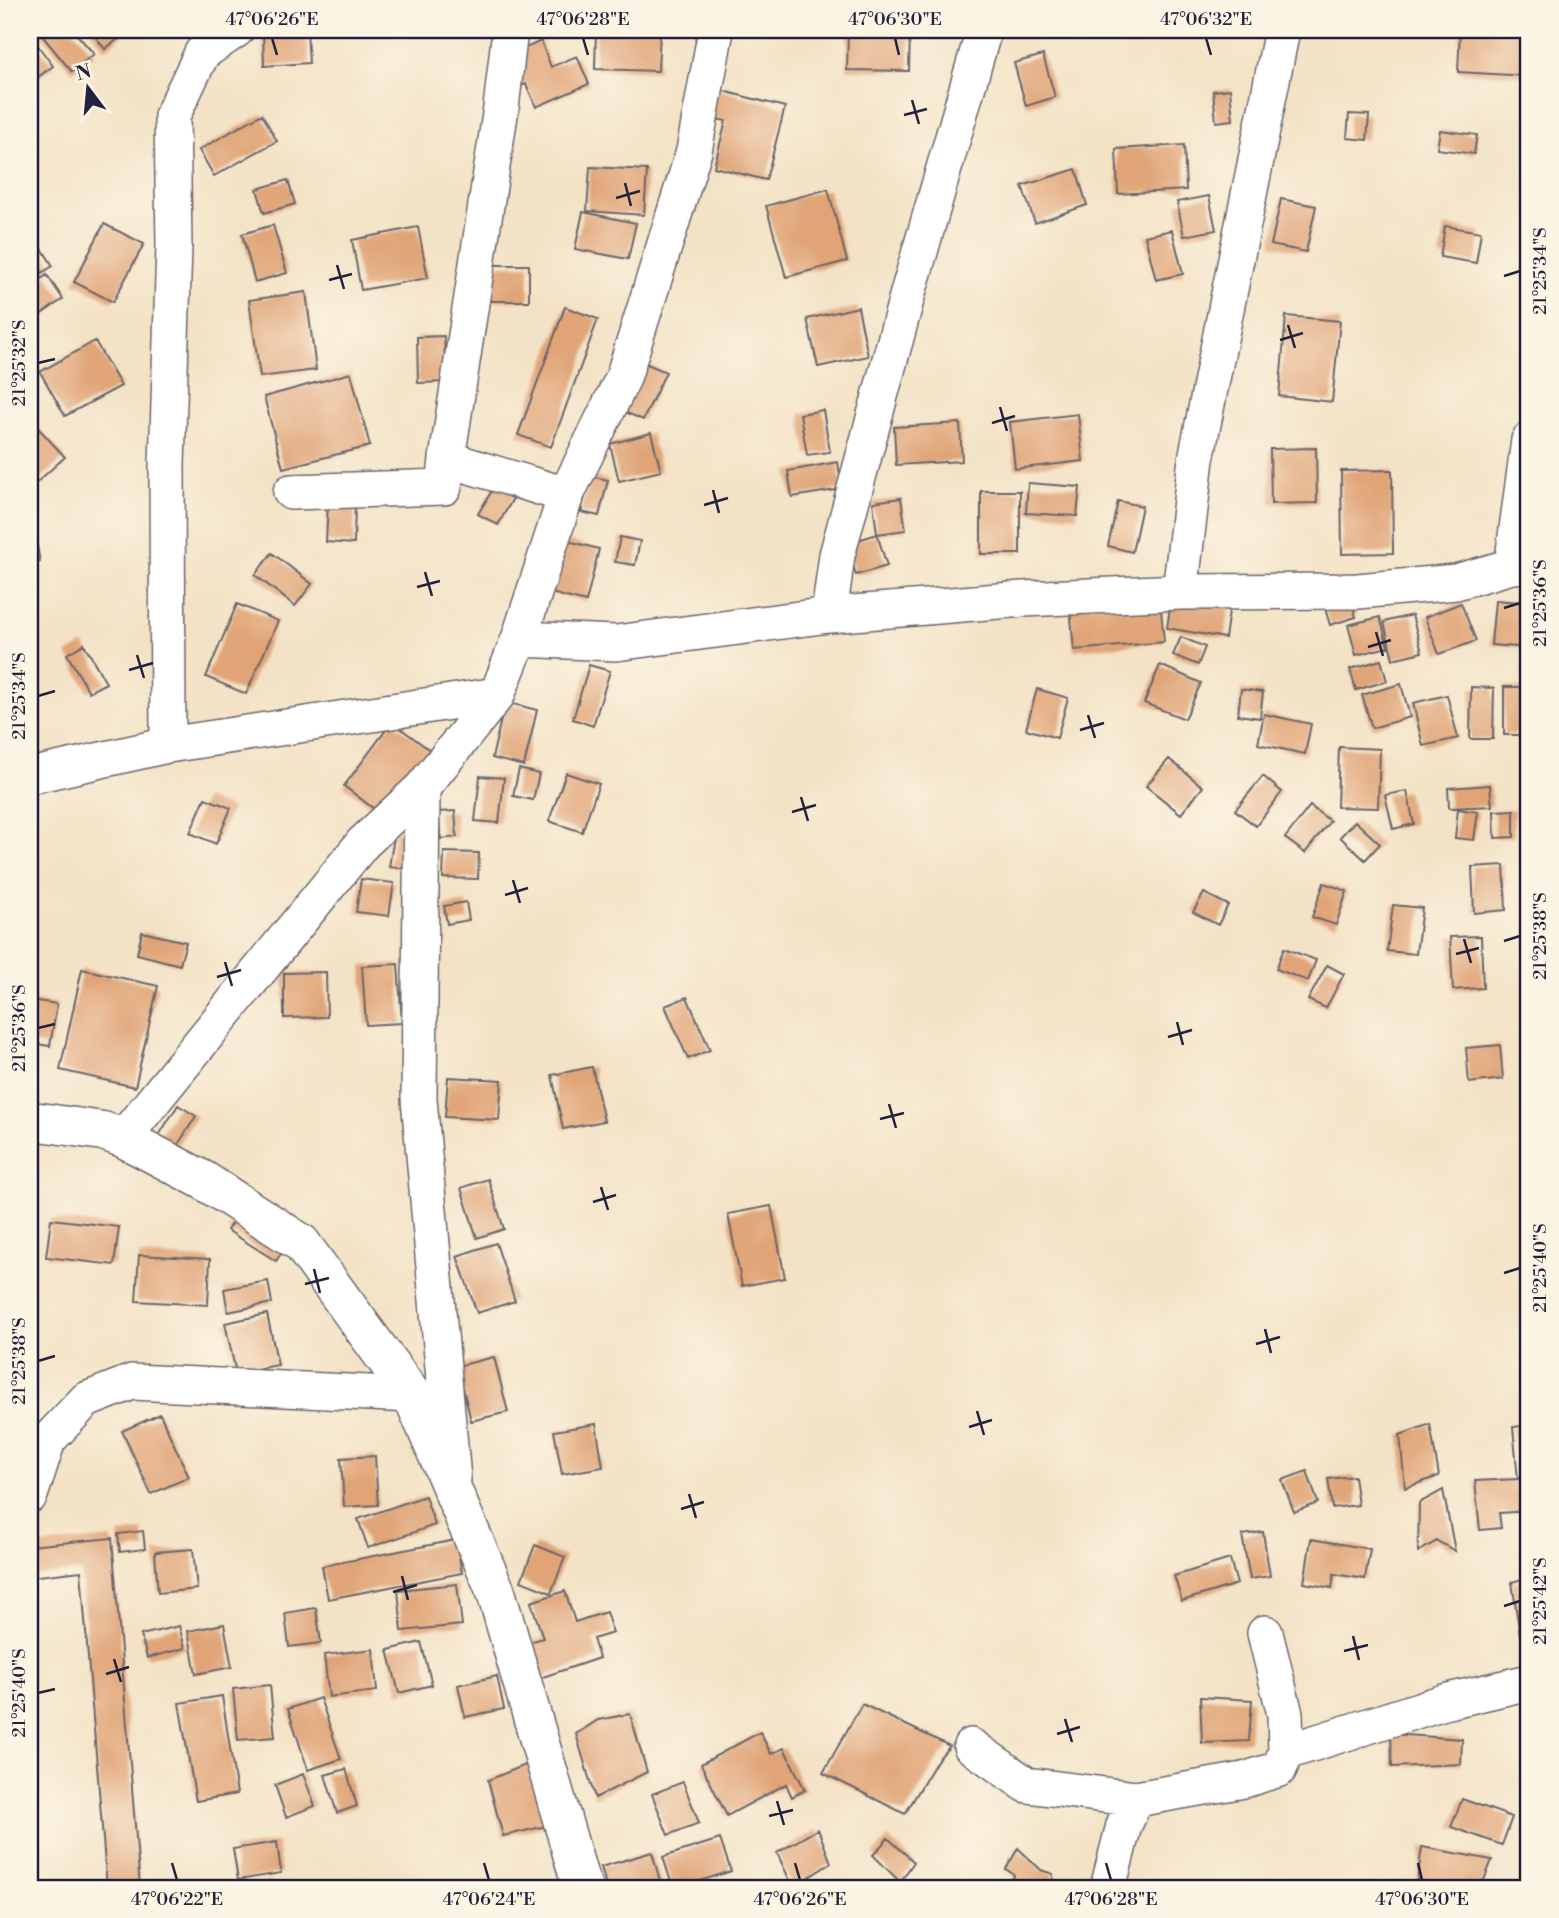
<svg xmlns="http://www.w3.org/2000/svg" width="1559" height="1918" font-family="'Libre Bodoni',serif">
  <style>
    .building { fill: #e0a477 }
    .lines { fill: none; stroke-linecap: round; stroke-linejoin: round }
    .minor-casing { stroke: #6b656b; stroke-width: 38 }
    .tertiary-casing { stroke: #6b656b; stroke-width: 41 }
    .minor { stroke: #fff; stroke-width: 35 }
    .tertiary { stroke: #fff; stroke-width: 38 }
    .ticks { fill: none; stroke: #22223b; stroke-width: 2.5 }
    .neatline { fill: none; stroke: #22223b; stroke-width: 2.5 }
    .ticks-label { font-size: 18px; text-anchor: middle; fill: #22223b }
  </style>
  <rect width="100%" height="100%" fill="#fcf5e5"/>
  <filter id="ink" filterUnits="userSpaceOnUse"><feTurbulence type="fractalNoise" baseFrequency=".0143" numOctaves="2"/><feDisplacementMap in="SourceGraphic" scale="14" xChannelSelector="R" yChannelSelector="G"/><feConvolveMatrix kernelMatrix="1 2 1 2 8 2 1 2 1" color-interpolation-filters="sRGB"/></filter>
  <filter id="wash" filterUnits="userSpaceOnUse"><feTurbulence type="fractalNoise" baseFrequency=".00686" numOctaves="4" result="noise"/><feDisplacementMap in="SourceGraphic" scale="28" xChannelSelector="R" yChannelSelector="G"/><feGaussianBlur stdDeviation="1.57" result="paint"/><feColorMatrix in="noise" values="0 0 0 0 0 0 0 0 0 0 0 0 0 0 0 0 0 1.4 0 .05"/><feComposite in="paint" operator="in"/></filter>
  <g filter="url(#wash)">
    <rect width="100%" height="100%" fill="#f3e2c5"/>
    <g id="blocks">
      <path class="building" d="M45,30H73L94,54L72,72L40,33Z
        M90,30H130L105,49Z
        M263,30H307L309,63L264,66Z
        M596,30H660L658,71L595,69Z
        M848,30H910L909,71L847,70Z
        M1460,30H1529L1528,76L1458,72Z
        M33,39L53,66L30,83V41Z
        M541,41L551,67L577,56L589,84L536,107L526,84L521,86L508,56Z
        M1043,55L1055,97L1026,106L1014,63Z
        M715,89L785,107L766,180L714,167L726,121L708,117Z
        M1230,89L1233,120L1216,122L1213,91Z
        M262,114L277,141L214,176L199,150Z
        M1349,114L1369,115L1367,140L1347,138Z
        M1440,130L1477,135L1474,154L1437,149Z
        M1184,145L1186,190L1118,194L1116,149Z
        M590,167L647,170L644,215L587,211Z
        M1076,169L1087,205L1035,223L1022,186Z
        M288,180L295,204L264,213L257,189Z
        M828,189L847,261L786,277L766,206Z
        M1209,196L1216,230L1184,236L1177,202Z
        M1281,199L1316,206L1306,252L1271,245Z
        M583,212L636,223L628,259L575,249Z
        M104,224L144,244L113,302L74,282Z
        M273,225L287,273L255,282L242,234Z
        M1445,226L1481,232L1476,263L1440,257Z
        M418,227L428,278L361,290L352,240Z
        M1172,230L1183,274L1156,280L1145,236Z
        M39,244L53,266L30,280V249Z
        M488,265H529V301H488Z
        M47,275L63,299L30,322V287Z
        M306,292L316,370L260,377L249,300Z
        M565,307L598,319L551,447L518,435Z
        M858,307L868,356L818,367L807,319Z
        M1286,316L1340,321L1332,402L1279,396Z
        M444,336L446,382L418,383L417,337Z
        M95,341L121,386L65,416L40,372Z
        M640,361L666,372L643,420L618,409Z
        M351,373L370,446L283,468L264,397Z
        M823,410L830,452L807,455L800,414Z
        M1078,414L1083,461L1015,469L1010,422Z
        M30,419L65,457L36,483L30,476Z
        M960,423L962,461L896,465L894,427Z
        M651,433L661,471L619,481L610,444Z
        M1316,448L1317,503L1271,504L1270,449Z
        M838,462L842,489L792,497L788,471Z
        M1392,470L1393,553L1342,554L1341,471Z
        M590,476L608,480L599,516L581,512Z
        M497,482L516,493L498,525L478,514Z
        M1028,483L1080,487L1077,516L1026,513Z
        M981,491H1020V554H981Z
        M901,498L906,530L877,534L873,502Z
        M328,501L355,502L354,544L326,542Z
        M1118,501L1142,506L1132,552L1108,546Z
        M30,513H31L40,562L30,564Z
        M877,534L887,566L856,575L846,544Z
        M620,537L640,541L635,565L615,562Z
        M564,540L599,549L586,602L551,593Z
        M272,553L312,584L295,606L255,575Z
        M1349,594L1356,617L1330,625L1323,602Z
        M1172,595L1230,604L1225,638L1167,628Z
        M1160,599L1164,642L1074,650L1070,607Z
        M1495,600L1529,603V648L1491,645Z
        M1461,603L1476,641L1439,654L1425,617Z
        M237,604L278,621L246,694L206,677Z
        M1412,615L1422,652L1393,659L1384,622Z
        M1380,617L1388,647L1356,655L1348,625Z
        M1181,637L1205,647L1198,665L1173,655Z
        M84,644L106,683L89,692L67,654Z
        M1381,660L1387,681L1356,690L1350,669Z
        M589,665L610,671L593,726L573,719Z
        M1160,665L1201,683L1185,719L1144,703Z
        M1401,684L1410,717L1372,728L1362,695Z
        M1471,687L1494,688L1493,739H1470Z
        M1504,687H1529V735H1504Z
        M1037,689L1068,698L1057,738L1026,729Z
        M1241,689L1263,692L1260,718L1238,715Z
        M1447,695L1458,738L1423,746L1413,703Z
        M505,702L537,710L524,766L492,758Z
        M1264,714L1311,724L1305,754L1258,744Z
        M392,722L431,751L382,815L344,786Z
        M1339,747L1380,749L1378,808L1337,807Z
        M1169,759L1203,787L1181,814L1146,786Z
        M519,769L539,774L533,800L513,796Z
        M566,773L599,784L582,832L549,821Z
        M480,776L504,778L499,823L475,821Z
        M1263,776L1282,792L1256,826L1235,810Z
        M1490,785L1492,806L1449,808L1448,788Z
        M1407,791L1414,824L1393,829L1385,795Z
        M205,798L231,808L216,844L190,833Z
        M1310,806L1330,821L1305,853L1285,838Z
        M1458,809L1478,812L1474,840L1455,838Z
        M1514,810V837L1495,838L1494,811Z
        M455,811L457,837L441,839L438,812Z
        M1355,821L1380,844L1365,860L1340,837Z
        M395,831L413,833L408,869L389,867Z
        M444,852L479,853L478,879L443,878Z
        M1504,865L1506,910L1474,913L1472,867Z
        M361,879L394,883L389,916L356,912Z
        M1324,883L1347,891L1336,925L1312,917Z
        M1204,893L1228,905L1218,925L1193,912Z
        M466,902L469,920L447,924L444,906Z
        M1393,905L1422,908L1416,954L1387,951Z
        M142,932L186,942L180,965L137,954Z
        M1481,936L1483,988L1453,990L1450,937Z
        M1284,948L1316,960L1308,981L1276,969Z
        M398,964L402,1023L366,1025L362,966Z
        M1327,965L1344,974L1326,1008L1308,1000Z
        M82,969L158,986L135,1087L60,1070Z
        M326,972L327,1017L284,1018V973Z
        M687,997L710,1050L688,1059L665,1006Z
        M30,1000L57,1004L50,1046L30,1043Z
        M1500,1045L1503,1079L1469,1083L1466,1048Z
        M592,1067L604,1121L563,1129L552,1075Z
        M448,1077L502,1080L499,1120L445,1117Z
        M178,1105L196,1116L174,1151L156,1140Z
        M488,1179L504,1229L477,1238L461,1188Z
        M771,1206L785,1278L742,1286L728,1214Z
        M237,1215L286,1246L276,1261L227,1230Z
        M51,1219L119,1227L114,1265L46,1257Z
        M496,1243L515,1301L477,1313L457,1256Z
        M139,1255L210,1259L208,1305L136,1301Z
        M268,1281L272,1303L228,1312L224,1289Z
        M267,1314L278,1365L236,1373L225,1323Z
        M494,1357L508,1412L471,1421L458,1366Z
        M160,1414L189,1477L151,1494L122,1431Z
        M596,1424L603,1467L562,1474L554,1431Z
        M1430,1424L1439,1476L1405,1488L1400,1435Z
        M1529,1425V1511L1499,1513L1501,1528L1480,1530L1475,1481L1518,1479L1513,1427Z
        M375,1456L378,1505L344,1507L341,1458Z
        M1307,1471L1318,1503L1294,1512L1282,1480Z
        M1354,1476L1358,1505L1332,1508L1328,1479Z
        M1443,1490L1455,1551L1437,1541L1418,1552L1419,1503Z
        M425,1496L435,1525L368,1548L358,1519Z
        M143,1531L145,1549L120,1552L118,1534Z
        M1263,1532L1270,1576L1250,1579L1242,1535Z
        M112,1538L140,1888H107L81,1571L30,1577V1546Z
        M1311,1539L1370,1549L1365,1579L1334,1574L1332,1588L1304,1583Z
        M456,1540L462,1573L328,1599L322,1566Z
        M535,1545L565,1557L551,1593L521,1581Z
        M193,1549L197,1589L158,1593L155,1552Z
        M1230,1559L1237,1584L1182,1601L1174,1576Z
        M1529,1577V1634L1520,1635L1512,1582Z
        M457,1584L462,1625L402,1631L398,1590Z
        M565,1591L575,1622L606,1612L613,1633L593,1639L599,1658L537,1679L526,1643L543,1638L531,1602Z
        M316,1608L321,1643L289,1647L285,1613Z
        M224,1624L232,1667L196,1674L188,1631Z
        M179,1626L185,1648L147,1658L141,1635Z
        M421,1642L432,1685L399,1693L388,1650Z
        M373,1649L377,1691L329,1697L324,1655Z
        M497,1676L504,1709L465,1717L458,1685Z
        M270,1685L275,1737L238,1740L233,1689Z
        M222,1696L237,1794L196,1801L179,1703Z
        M1200,1697L1252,1700L1249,1741L1202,1743Z
        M320,1698L341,1759L308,1770L288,1709Z
        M862,1704L950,1746L938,1759L905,1814L823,1773Z
        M630,1714L647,1772L595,1798L576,1734L598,1720Z
        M760,1732L771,1754L784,1748L805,1790L792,1797L786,1784L727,1816L701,1764Z
        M1391,1734L1462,1739L1461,1764L1392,1767Z
        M528,1764L546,1826L503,1836L488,1780Z
        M346,1769L357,1806L337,1813L325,1775Z
        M303,1774L315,1806L286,1817L275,1785Z
        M683,1782L699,1823L668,1835L652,1794Z
        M1462,1799L1512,1817L1502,1845L1451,1827Z
        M818,1829L831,1863L793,1887L777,1853Z
        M888,1838L914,1862L900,1882L873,1855Z
        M720,1839L731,1871L678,1888H673L663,1857Z
        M277,1842L281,1873L238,1880L233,1849Z
        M1422,1847L1492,1860L1481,1888H1416Z
        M1018,1848L1041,1870L1053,1874V1888H1011L1014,1875L1006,1869Z
        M652,1852L662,1888H607L601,1867Z
        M275,1882V1888H227V1884Z"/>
    </g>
  </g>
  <g filter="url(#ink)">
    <use href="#blocks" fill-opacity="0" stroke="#6b656b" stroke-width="2"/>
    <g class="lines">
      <defs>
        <path id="minor" d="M447,459L501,108L510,30
          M291,492L444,487L447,459L566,495
          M1512,566L1529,440
          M1180,592L1196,459L1282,30
          M829,615L837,555L908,293L984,30
          M519,639L616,643L829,615L1023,599L1180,592L1358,591L1456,582L1512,566L1529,565
          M168,745L167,465L174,246L172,116L202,53L236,30
          M30,776L168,745L497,695
          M123,1138L363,843L422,788
          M453,1479L419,1099L422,788L497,695L519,639L566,495L623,378L694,151L716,30
          M30,1495L48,1440L86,1400L132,1382L412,1395
          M971,1746L1027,1785L1136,1799
          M1286,1752L1444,1702L1529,1682
          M1108,1888L1124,1825L1136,1799L1244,1780L1279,1769L1286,1752L1285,1714L1265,1633"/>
        <path id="tertiary" d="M30,1124L40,1122L103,1131L123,1138L203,1180L301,1243L412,1395L496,1592L580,1881L584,1888"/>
      </defs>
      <use href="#minor" class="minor-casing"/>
      <use href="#tertiary" class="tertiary-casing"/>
      <use href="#minor" class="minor"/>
      <use href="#tertiary" class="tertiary"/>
    </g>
  </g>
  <path class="ticks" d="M272,38L277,55M583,38L588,55M895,38L899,55M1206,38L1211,55M912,100L919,124M904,115L927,109M625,183L631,206M616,198L640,191M337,265L344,289M1504,276L1520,271M329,280L352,274M1288,325L1295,348M1280,340L1303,333M38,363L55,359M1000,407L1007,431M992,423L1015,416M713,490L719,513M704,505L728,498M425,572L432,596M417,587L440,581M1504,608L1520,603M1376,632L1383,656M1368,647L1391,640M137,655L144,678M129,670L153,663M38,696L55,691M1088,715L1095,738M1080,730L1104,723M801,797L808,821M792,812L816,805M513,880L520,903M505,895L528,888M1464,939L1471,963M1504,941L1520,936M1456,954L1479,948M225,962L232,986M217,977L241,970M1177,1022L1183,1045M38,1028L55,1024M1168,1037L1192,1030M889,1104L896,1128M880,1119L904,1113M601,1187L608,1210M593,1202L616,1195M314,1269L320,1293M1504,1273L1520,1268M305,1284L329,1278M1265,1329L1271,1353M1256,1344L1280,1337M38,1361L55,1356M977,1411L984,1435M969,1427L992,1420M689,1494L696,1518M681,1509L704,1502M402,1576L408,1600M393,1592L417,1585M1504,1606L1520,1601M1353,1636L1359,1660M1344,1651L1368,1645M114,1659L121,1682M106,1674L129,1667M38,1693L55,1689M1065,1719L1072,1742M1057,1734L1080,1727M777,1801L784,1825M769,1816L793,1810M172,1863L177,1880M484,1863L489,1880M795,1863L800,1880M1106,1863L1111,1880M1418,1863L1422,1880"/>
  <rect width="1559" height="1918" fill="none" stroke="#fcf5e5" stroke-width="77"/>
  <g transform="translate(88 88) rotate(344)" stroke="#fcf5e5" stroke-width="5" paint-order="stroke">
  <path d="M0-5L12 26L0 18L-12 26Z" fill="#22223b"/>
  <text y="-10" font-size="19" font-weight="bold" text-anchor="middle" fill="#22223b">N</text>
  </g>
  <rect x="38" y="38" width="1482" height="1842" class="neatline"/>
  <g class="ticks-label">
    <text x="272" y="25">47°06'26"E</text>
    <text x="583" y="25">47°06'28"E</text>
    <text x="895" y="25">47°06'30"E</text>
    <text x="1206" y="25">47°06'32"E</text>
    <text transform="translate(1540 271) rotate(-90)" y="6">21°25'34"S</text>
    <text transform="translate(19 363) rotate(-90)" y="6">21°25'32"S</text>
    <text transform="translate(1540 603) rotate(-90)" y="6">21°25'36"S</text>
    <text transform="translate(19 696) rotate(-90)" y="6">21°25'34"S</text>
    <text transform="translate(1540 936) rotate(-90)" y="6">21°25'38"S</text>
    <text transform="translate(19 1028) rotate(-90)" y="6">21°25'36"S</text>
    <text transform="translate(1540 1268) rotate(-90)" y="6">21°25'40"S</text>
    <text transform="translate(19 1361) rotate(-90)" y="6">21°25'38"S</text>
    <text transform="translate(1540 1601) rotate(-90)" y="6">21°25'42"S</text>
    <text transform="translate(19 1693) rotate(-90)" y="6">21°25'40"S</text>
    <text x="177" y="1905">47°06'22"E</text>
    <text x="489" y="1905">47°06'24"E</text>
    <text x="800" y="1905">47°06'26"E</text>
    <text x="1111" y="1905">47°06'28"E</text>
    <text x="1422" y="1905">47°06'30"E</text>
  </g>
</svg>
